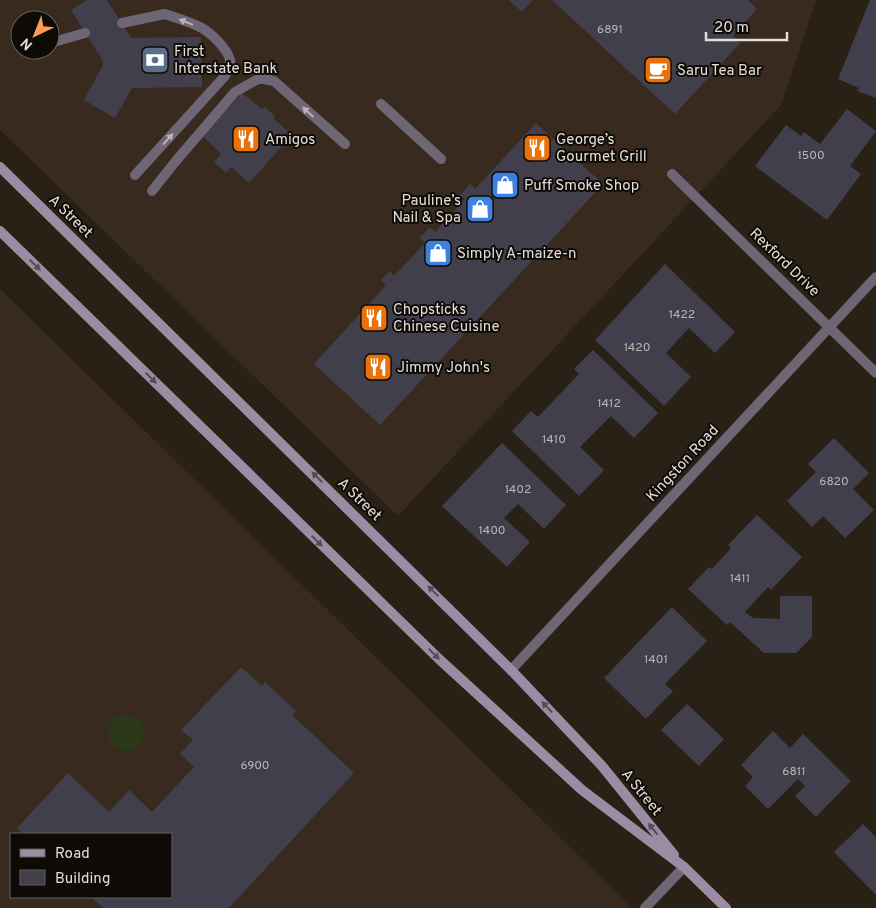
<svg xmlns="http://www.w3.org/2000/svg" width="876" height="908" font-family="Overpass,sans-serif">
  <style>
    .commercial { fill: #382a1e; fill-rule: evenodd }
    .green { fill: #2b3918 }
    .building { fill: #423f4c }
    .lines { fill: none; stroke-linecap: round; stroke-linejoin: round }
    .lane { stroke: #6f6675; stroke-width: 10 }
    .street { stroke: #6f6675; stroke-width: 10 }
    .secondary { stroke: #9b8ca4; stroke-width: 10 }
    .oneway { fill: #bab3b5 }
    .oneway2 { fill: #544c56 }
    .labels { text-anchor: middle; stroke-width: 4; stroke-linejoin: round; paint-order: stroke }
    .number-label { font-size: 12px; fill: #bbb6b4 }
    .poi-label { font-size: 15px; fill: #e3ddd7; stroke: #0e0b07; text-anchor: start }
    .street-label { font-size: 15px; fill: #e3ddd7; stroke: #0e0b07 }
  </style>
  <rect width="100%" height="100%" fill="#292116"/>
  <path class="commercial" d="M2,0H816L781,105L398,516L0,130V2ZM20,20H50V50H20Z
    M0,289L632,908H0ZM11,834H171V897H11Z"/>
  <path class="green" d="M108 733a18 18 0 1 1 36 0a18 18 0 1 1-36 0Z"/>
  <path class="building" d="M87,0H107L131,38L201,37L202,87L132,88L115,118L84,100L103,65V61L71,10Z
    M509,0H533L522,12Z
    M552,0H748L757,9L733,36L740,43L675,114Z
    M870,0H876V98L857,91L859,88L838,79Z
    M242,93L262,109L265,107L275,116L273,118L292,135L249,183L231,167L226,173L214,162L221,154L203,136Z
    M847,109L876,131L850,166L861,174L827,220L755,166L786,125L801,136L804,132L820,144Z
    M536,123L603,184L380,425L314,364L386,285L381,280L390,271L394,276L425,243L419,238L430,227L435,232L465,199L460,195L470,184L475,189Z
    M665,264L735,332L715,353L689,328L666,353L691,377L664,406L595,340Z
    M593,350L658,413L634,438L611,416L580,447L604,470L579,496L512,431L531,411L538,417L579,374L574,369Z
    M834,438L869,473L853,489L874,510L845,538L823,516L812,527L787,501L816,472L808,464Z
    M502,443L566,505L544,529L518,504L504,518L530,542L507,567L442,506Z
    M757,515L802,557L771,590L768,587L745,612L753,618L780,619V596H812V637L796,653H764L730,622L727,625L688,589L709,567L712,569L731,548L728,545Z
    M672,607L707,641L665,684L673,691L646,719L604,678Z
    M241,667L262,686L265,682L296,711L292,715L354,773L229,908H103L91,897H171V834H24L17,828L68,773L109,812L129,790L152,812L194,767L180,754L193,740L181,730Z
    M687,704L724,739L699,766L661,730Z
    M773,731L790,748L803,734L851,781L816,817L795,796L805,786L798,779L768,809L745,786L753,777L741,765Z
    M863,824L876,837V895L834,852Z"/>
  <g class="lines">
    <path class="lane" d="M122,23L165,14C177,18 191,22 202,28C212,34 234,54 230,67C229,70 226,74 224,77L135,175
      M50,43L85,33
      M381,104L441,159
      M152,191L175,162L235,92L258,79H264L274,81L345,144
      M645,908L684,867"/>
    <path class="street" d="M672,174L876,373
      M511,670L876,277"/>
    <path class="secondary" d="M0,167L511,670L602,766L674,855
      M0,231L439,659L582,790L684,867L726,908"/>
  </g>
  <defs><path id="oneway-solid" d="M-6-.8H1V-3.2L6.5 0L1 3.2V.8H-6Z" transform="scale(1.25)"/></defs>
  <g class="oneway">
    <use href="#oneway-solid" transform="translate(186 22) rotate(-158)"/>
    <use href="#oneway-solid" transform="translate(308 112) rotate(-138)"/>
    <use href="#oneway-solid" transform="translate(168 139) rotate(-48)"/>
  </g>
  <g class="oneway2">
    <use href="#oneway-solid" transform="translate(35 265) rotate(44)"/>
    <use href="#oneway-solid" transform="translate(151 378) rotate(44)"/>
    <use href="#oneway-solid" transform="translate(317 477) rotate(-135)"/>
    <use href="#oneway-solid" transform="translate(317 541) rotate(44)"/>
    <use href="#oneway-solid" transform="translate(433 591) rotate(-135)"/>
    <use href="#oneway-solid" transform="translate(434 654) rotate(44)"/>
    <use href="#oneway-solid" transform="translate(547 707) rotate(-133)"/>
    <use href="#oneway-solid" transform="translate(653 829) rotate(-129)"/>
  </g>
  <defs>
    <symbol id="bank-square" viewBox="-11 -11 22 22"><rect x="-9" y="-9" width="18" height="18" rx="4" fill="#5c6f8a" stroke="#0e0b07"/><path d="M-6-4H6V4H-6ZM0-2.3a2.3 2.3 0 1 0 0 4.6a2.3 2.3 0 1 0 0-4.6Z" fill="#fff"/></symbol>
    <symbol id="cafe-square" viewBox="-11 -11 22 22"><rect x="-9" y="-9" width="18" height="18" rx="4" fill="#e8710a" stroke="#0e0b07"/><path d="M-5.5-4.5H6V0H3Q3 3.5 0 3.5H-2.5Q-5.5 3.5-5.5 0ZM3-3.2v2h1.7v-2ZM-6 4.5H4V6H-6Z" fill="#fff"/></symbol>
    <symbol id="restaurant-square" viewBox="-11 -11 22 22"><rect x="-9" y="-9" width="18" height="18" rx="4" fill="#e8710a" stroke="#0e0b07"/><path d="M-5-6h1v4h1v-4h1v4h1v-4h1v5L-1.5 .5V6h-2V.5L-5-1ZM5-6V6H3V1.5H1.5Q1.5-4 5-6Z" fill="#fff"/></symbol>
    <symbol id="shop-square" viewBox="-11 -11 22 22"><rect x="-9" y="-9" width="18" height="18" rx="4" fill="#3f7fe0" stroke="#0e0b07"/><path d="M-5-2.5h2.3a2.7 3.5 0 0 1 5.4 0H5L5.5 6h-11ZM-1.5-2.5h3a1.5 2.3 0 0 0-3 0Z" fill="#fff"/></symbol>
  </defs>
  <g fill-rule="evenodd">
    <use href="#bank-square" x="139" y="44" width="32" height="32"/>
    <use href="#cafe-square" x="642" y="54" width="32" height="32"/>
    <use href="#restaurant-square" x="230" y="123" width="32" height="32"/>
    <use href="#restaurant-square" x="521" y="132" width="32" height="32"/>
    <use href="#shop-square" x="489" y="169" width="32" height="32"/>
    <use href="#shop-square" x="464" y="193" width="32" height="32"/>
    <use href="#shop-square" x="422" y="237" width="32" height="32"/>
    <use href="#restaurant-square" x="358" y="302" width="32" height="32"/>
    <use href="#restaurant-square" x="362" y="351" width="32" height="32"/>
  </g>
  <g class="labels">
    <g class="number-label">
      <text x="610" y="33">6891</text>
      <text x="811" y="159">1500</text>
      <text x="682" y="318">1422</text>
      <text x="637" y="351">1420</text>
      <text x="609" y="407">1412</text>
      <text x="554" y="443">1410</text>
      <text x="834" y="485">6820</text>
      <text x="518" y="493">1402</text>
      <text x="492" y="534">1400</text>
      <text x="740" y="582">1411</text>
      <text x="656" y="663">1401</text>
      <text x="255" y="769">6900</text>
      <text x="794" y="775">6811</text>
    </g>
    <g class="poi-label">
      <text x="174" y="56">First<tspan x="174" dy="17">Interstate Bank</tspan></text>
      <text x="677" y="75">Saru Tea Bar</text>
      <text x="265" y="144">Amigos</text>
      <text x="556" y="144">George’s<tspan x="556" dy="17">Gourmet Grill</tspan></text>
      <text x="524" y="190">Puff Smoke Shop</text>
      <text x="461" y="205" text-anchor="end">Pauline’s<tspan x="461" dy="17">Nail &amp; Spa</tspan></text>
      <text x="457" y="258">Simply A-maize-n</text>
      <text x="393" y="314">Chopsticks<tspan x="393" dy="17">Chinese Cuisine</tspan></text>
      <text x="397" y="372">Jimmy John's</text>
    </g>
    <g class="street-label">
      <text transform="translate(71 216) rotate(44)" y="5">A Street</text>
      <text transform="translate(785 262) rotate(44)" y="5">Rexford Drive</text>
      <text transform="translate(682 463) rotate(-47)" y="5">Kingston Road</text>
      <text transform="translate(360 499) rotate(44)" y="5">A Street</text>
      <text transform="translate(642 792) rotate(51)" y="5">A Street</text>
    </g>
  </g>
  <rect x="10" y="833" width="162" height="65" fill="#0e0b07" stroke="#635f5a"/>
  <rect x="20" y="849" width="25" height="8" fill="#9b8ca4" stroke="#635f5a"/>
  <text x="55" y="858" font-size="15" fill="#e3ddd7">Road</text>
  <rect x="20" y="870" width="25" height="15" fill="#423f4c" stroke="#635f5a"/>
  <text x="55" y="883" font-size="15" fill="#e3ddd7">Building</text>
  <g transform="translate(35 35) rotate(223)"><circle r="24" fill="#0e0b07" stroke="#635f5a"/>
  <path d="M0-4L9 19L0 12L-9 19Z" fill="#fc9d53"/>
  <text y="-8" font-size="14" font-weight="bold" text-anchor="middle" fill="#e3ddd7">N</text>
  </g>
  <path d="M706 32v8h81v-8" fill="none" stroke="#e3ddd7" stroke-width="2.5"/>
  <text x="714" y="32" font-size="15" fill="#e3ddd7" stroke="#0e0b07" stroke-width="4" paint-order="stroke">20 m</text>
</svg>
